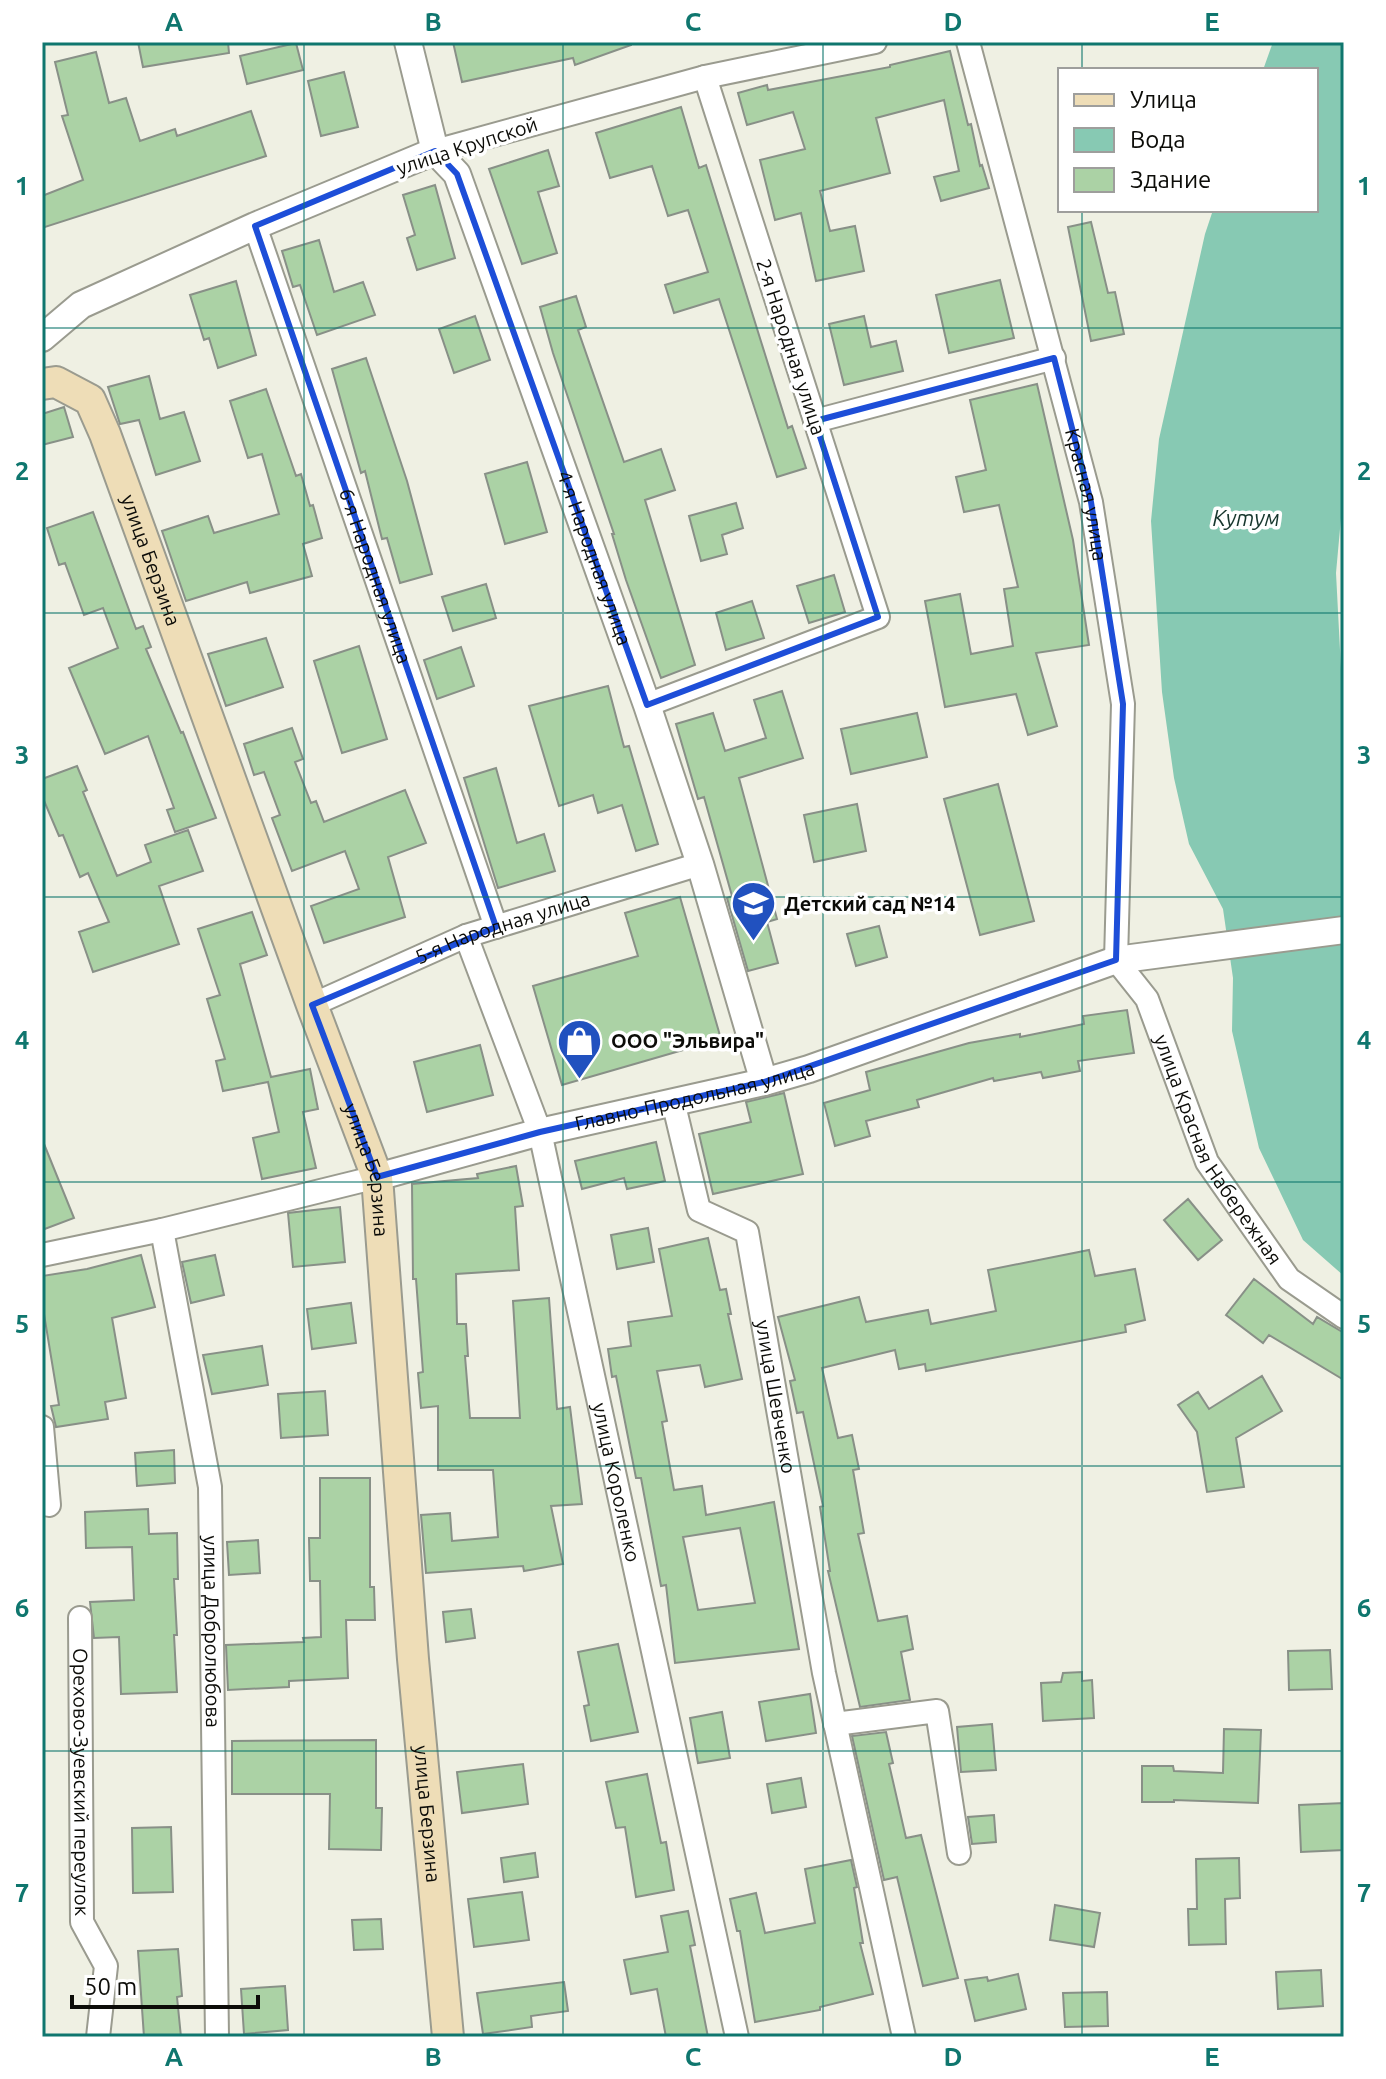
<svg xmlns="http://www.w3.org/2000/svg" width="1386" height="2079" font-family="Ubuntu,sans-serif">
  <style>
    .water { fill: #87c9b3 }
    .building { fill: #abd2a5; stroke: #889087; stroke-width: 2; fill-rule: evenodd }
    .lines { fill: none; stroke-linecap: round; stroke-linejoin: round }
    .minor-casing { stroke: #9a9b8f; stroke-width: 26 }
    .tertiary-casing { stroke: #9a9b8f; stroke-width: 30 }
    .secondary-casing { stroke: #9a9b8f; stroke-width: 34 }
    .minor { stroke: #fff; stroke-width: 22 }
    .tertiary { stroke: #fff; stroke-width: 26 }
    .secondary { stroke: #eeddb7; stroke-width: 30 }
    .marked { fill: none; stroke: #1d4ed8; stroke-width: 6; stroke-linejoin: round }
    .grid { fill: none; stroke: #0f766e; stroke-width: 2; stroke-opacity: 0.55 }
    .labels { text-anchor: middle; stroke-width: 7; stroke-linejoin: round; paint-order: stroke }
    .street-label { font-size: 20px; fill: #0c0c08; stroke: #fff }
    .poi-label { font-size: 20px; font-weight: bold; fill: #0c0c08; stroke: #fff; text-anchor: start }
    .water-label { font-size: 22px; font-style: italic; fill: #17362d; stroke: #fff }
    .neatline { fill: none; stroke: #0f766e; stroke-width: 3 }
    .grid-label { font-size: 26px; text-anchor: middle; font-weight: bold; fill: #0f766e }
  </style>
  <rect width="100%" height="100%" fill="#eff0e3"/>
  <path class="water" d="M1273,42H1344V485L1336,573L1344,727V1276L1303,1240L1259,1148L1232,1031L1233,978L1223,909L1189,844L1174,778L1162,692L1151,521L1159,439L1205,234L1213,210H1316V70H1263Z"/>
  <path class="building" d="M138,42H228L229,53L143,67Z
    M453,42H631V45L575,65L573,58L462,82Z
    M296,43L303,70L247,84L240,56Z
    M950,51L968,125L971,124L980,166L982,165L989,188L941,201L934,177L959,171L944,100L876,118L890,173L820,191L830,231L855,226L864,271L816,281L801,213L775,220L760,160L805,149L793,112L747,125L738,93L767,85L768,90L890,67V65Z
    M96,52L109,103L126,98L140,141L175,129L177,136L251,111L266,156L42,228V196L83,180L62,116L68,115L55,62Z
    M344,72L358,127L321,136L308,81Z
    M681,107L699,168L706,165L788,428L792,426L806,468L777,477L719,299L674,313L665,285L708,272L688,210L668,216L652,166L610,178L596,133Z
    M548,150L559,186L538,192L557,253L522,264L489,169Z
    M435,185L455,258L417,270L407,238L415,235L403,195Z
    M1091,222L1108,293L1115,292L1124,334L1091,341L1068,227Z
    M319,240L334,292L363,282L375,315L317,335L300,285L293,287L282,251Z
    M1000,280L1014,338L949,353L936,295Z
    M236,281L256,355L218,368L209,338L204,340L190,295Z
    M576,296L586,327L578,330L624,462L661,449L675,490L645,500L695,665L661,678L626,580L612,534H614L553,353L540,307Z
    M475,316L490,360L454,373L439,329Z
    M864,316L871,347L896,341L903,371L844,385L829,324Z
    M366,358L407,481L432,574L400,583L387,538L382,539L365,471L361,473L332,369Z
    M149,376L160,419L184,412L200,461L156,475L139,420L120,424L108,387Z
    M1037,384L1073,540L1089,645L1036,653L1057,726L1028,735L1016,694L945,707L925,601L960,594L971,654L1013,646L1004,589L1018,587L999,505L964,512L956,477L986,470L970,400Z
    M266,389L296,476L301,474L310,506L313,505L322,538L303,544L312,576L250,593L247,582L186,601L162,531L208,516L214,533L279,514L262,454L248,458L230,401Z
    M64,407L73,437L42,445V414Z
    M527,462L547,532L505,544L485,474Z
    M736,503L743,528L722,535L727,554L701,561L689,516Z
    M93,512L136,629L143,626L151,647L146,649L181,733L183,732L216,818L175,832L167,810L174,808L148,736L105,754L69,668L118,648L103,608L84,615L65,563L59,565L47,528Z
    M834,575L845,612L809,623L797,586Z
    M486,584L496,618L453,631L442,597Z
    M752,601L764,638L726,650L716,613Z
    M266,638L283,687L226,706L208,654Z
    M359,646L387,739L342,753L314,661Z
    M461,647L474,686L437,699L424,660Z
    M608,686L624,747L629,746L658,844L636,851L622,805L598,813L593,795L559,806L529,706Z
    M782,691L803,758L739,778L777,919L767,922L778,963L748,971L727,898L732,896L704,797L698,799L676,724L713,713L725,751L766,738L754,700Z
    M917,713L927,757L851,774L841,729Z
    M292,728L303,759L295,762L311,803L316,801L324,822L405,790L426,843L388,857L405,917L324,943L311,906L359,889L345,851L292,871L272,818L280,815L264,772L254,775L244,744Z
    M77,766L87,790L83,792L117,876L151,862L145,845L188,830L203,871L159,886L179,944L93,972L79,932L109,922L88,873L80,877L63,835L59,836L42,796V779Z
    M496,768L517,843L544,834L555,871L498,888L464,778Z
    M998,784L1034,921L980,935L944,799Z
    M857,804L866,851L814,862L804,815Z
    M680,897L721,1039L562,1085L533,986L638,956L625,913Z
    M252,912L267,955L240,964L271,1077L310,1069L318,1109L303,1112L316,1168L262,1179L253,1138L279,1132L268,1082L223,1091L216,1061L225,1059L207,999L220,995L198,929Z
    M879,926L887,957L856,966L847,934Z
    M1127,1010L1134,1053L1078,1061L1080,1071L1043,1078L1041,1072L994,1081L993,1078L917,1100L919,1107L866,1121L870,1136L835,1146L824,1103L870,1090L866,1072L969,1043L1020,1034V1037L1084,1024L1083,1016Z
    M480,1045L493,1095L427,1112L414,1062Z
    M784,1093L803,1174L713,1194L699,1134L751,1122L746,1102Z
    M42,1139L74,1218L42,1230Z
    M656,1142L665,1181L627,1189L624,1178L582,1189L575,1161Z
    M516,1166L523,1206L515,1207L519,1270L456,1274L457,1324H466L468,1356H465L470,1418H520L513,1301L549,1298L557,1409L570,1407L582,1504L551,1506L563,1564L524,1571L523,1566L426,1573L421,1515L450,1513L452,1541L498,1537L493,1470H438V1406L421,1408L418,1373L423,1372L416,1279H413L412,1184L478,1178L477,1174Z
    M1188,1199L1222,1240L1198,1260L1164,1220Z
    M340,1207L345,1262L293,1267L288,1213Z
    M648,1228L654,1262L617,1269L611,1235Z
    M708,1238L720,1290L726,1289L731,1314H728L742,1379L705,1387L700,1365L657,1371L667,1421L662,1422L674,1490L702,1486L706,1515L774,1502L799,1649L675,1663L666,1585L661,1586L641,1478H636L616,1376L612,1377L608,1349L631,1346L628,1322L672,1316L659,1249ZM740,1528L755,1603L698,1610L683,1537Z
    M1089,1250L1095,1276L1135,1269L1145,1320L1125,1325L1126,1332L926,1371L925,1364L899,1369L895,1350L822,1368L838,1438L852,1435L859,1469L853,1470L864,1533L858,1534L878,1621L907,1616L913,1649L901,1652L910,1700L860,1707L828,1571H830L820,1507L823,1506L803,1412L797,1413L790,1381L795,1380L778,1317L859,1297L866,1322L928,1310L931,1324L996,1311L988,1270Z
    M141,1255L155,1307L112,1318L126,1398L105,1402L108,1419L56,1427L51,1406L59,1405L42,1302V1276L87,1269Z
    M215,1255L224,1295L191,1303L182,1262Z
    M1254,1279L1313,1324L1317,1317L1344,1333V1380L1269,1335L1263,1343L1226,1315Z
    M351,1303L356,1343L312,1349L307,1309Z
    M262,1346L268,1385L212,1394L203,1355Z
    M1262,1376L1282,1411L1236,1438L1244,1487L1207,1492L1197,1432L1178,1405L1198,1392L1209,1409Z
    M325,1391L328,1435L281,1438L278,1394Z
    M174,1450L175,1483L137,1486L135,1453Z
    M320,1478H370V1587H374L375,1620H346L348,1678L289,1681V1687L228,1690L226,1645L304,1642L303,1638L321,1637L320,1581H310L309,1538H320Z
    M148,1509L149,1534L177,1533L178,1579H174L177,1635H174L177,1692L121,1694L119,1637L94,1638L90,1602L134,1600L132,1547L86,1548L85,1512Z
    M258,1540L260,1573L229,1575L227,1542Z
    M471,1609L475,1638L446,1642L443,1612Z
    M618,1644L638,1732L591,1741L584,1706L589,1705L578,1652Z
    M1330,1650L1332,1689L1289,1690L1288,1651Z
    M1082,1672V1681L1092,1680L1094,1718L1043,1721L1041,1683L1061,1682L1063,1673Z
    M810,1694L816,1733L766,1741L759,1702Z
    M722,1712L730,1758L698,1763L690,1718Z
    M992,1724L996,1770L961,1772L957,1727Z
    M1224,1729L1261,1730L1258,1803L1174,1800V1802H1142V1766H1173L1174,1771L1223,1773Z
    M886,1732L893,1763L889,1764L906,1838L921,1835L958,1978L923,1986L897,1877L884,1880L852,1736Z
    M376,1740V1808H382L381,1850L329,1849L330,1794H232V1741Z
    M523,1764L528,1804L462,1813L457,1772Z
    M647,1774L661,1843L666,1842L674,1890L636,1897L625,1827L616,1828L606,1782Z
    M801,1778L806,1807L772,1813L767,1784Z
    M1344,1803V1850L1301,1852L1299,1805Z
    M994,1815L996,1842L972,1844L968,1817Z
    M171,1827L173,1892L133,1893L132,1828Z
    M535,1853L538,1877L504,1882L501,1858Z
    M1239,1858L1240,1898L1225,1899L1226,1944L1189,1945L1188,1909H1197L1196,1859Z
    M851,1860L857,1887L854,1888L863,1943H860L873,1994L820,2007V2010L755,2022L740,1931H737L730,1899L756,1893L765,1933L815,1923L805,1869Z
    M522,1892L529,1940L474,1947L468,1899Z
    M1055,1905L1100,1913L1094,1947L1050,1940Z
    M688,1911L695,1945L690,1946L708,2037H666L657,1989L631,1994L624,1960L668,1952L661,1916Z
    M381,1919L383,1949L354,1950L352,1920Z
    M178,1949L182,1996L177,1997L181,2037H144L138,1951Z
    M1321,1970L1323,2006L1278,2009L1276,1972Z
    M1018,1974L1026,2009L975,2021L965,1980L987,1977L988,1981Z
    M564,1982L568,2011L531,2016L532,2027L483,2034L477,1993Z
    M285,1986L288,2030L244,2034L241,1989Z
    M1107,1992L1108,2026L1065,2027L1063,1993Z"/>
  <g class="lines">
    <defs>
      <g id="minor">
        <path id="s1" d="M968,42L1091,502L1123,704L1116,960L1147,999L1207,1162L1289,1279L1344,1317"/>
        <path d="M435,151L705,77L875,42"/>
        <path id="s2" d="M255,226L496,927"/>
        <path d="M815,421L1054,358"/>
        <path d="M647,705L878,617L705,77"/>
        <path id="s3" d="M466,936L540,1132L737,2037"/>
        <path id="s4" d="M312,1005L466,936L700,864"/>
        <path id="s5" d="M673,1101L699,1210L747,1232L824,1673L904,2037"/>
        <path id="s6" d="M162,1230L210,1487L217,2037"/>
        <path d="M42,1255L162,1230L377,1177"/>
        <path d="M42,1427L49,1505"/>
        <path id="s7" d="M80,1618L82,1922L106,1966L98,2037"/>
        <path d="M835,1724L937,1711L959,1853"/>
      </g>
      <g id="tertiary">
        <path id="s8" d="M408,42L435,151L457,174L647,705L700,864L764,1082"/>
        <path d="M42,338L81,305L255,226L435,151"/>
        <path id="s9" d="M377,1177L540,1132L764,1082L809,1069L1116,960L1344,930"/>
      </g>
      <g id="secondary">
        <path id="s10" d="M42,384L56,382L90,400L105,434L312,1005L377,1177L413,1659L448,2037"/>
      </g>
    </defs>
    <use href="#minor" class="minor-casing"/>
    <use href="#tertiary" class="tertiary-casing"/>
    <use href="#secondary" class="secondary-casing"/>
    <use href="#minor" class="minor"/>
    <use href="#tertiary" class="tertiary"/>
    <use href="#secondary" class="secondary"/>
  </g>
  <path class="marked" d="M435,151L457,174L647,705L878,617L815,421L1054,358L1091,502L1123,704L1116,960L764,1082L540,1132L377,1177L312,1005L496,927L255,226Z"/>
  <path class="grid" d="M304,42V2037M563,42V2037M823,42V2037M1082,42V70M1082,210V2037M42,328H1344M42,613H1344M42,897H1344M42,1182H1344M42,1466H1344M42,1751H1344"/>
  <defs>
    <symbol id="school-pin" viewBox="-11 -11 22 30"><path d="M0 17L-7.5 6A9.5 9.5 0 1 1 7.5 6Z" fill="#2151bf" stroke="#fff"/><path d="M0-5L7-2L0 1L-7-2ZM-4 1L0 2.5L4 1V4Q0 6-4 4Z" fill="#fff"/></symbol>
    <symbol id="shop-pin" viewBox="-11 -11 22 30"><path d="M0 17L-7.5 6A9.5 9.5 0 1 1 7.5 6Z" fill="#2151bf" stroke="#fff"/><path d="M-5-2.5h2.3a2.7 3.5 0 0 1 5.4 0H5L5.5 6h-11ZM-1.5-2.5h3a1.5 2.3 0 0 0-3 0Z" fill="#fff"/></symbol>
  </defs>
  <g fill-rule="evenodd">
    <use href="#school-pin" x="728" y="878" width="51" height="69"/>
    <use href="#shop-pin" x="554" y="1016" width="51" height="69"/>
  </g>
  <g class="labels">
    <g class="street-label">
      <text transform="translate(467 146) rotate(-18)" y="7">улица Крупской</text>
      <text transform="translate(791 347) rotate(72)" y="7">2-я Народная улица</text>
      <text dy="7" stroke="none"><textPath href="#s1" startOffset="468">Красная улица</textPath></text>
      <text dy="7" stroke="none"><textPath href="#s8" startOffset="552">4-я Народная улица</textPath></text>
      <text dy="7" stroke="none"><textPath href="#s10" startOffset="224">улица Берзина</textPath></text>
      <text dy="7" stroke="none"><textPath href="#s2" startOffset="370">6-я Народная улица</textPath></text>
      <text dy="7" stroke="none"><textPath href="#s4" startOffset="206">5-я Народная улица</textPath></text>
      <text dy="7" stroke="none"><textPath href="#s9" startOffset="328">Главно-Продольная улица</textPath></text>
      <text dy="7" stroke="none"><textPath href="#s1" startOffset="1154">улица Красная Набережная</textPath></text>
      <text dy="7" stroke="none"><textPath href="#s10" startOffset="872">улица Берзина</textPath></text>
      <text dy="7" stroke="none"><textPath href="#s5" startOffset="332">улица Шевченко</textPath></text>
      <text dy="7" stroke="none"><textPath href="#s3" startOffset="568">улица Короленко</textPath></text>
      <text dy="7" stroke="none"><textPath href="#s6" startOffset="406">улица Добролюбова</textPath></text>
      <text dy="7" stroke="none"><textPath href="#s7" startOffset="164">Орехово-Зуевский переулок</textPath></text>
      <text dy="7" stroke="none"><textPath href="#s10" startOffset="1520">улица Берзина</textPath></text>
    </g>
    <g class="poi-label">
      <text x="784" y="911">Детский сад №14</text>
      <text x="611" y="1048">ООО "Эльвира"</text>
    </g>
    <g class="water-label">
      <text x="1246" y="526">Кутум</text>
    </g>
  </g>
  <rect width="1386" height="2079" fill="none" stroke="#ffffff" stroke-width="88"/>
  <rect x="1058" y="68" width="260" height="144" fill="#ffffff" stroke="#9e9e9c" stroke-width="2"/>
  <rect x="1074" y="94" width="40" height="12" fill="#eeddb7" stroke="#9e9e9c" stroke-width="2"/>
  <text x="1130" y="108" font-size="24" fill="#0c0c08">Улица</text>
  <rect x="1074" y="128" width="40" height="24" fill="#87c9b3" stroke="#9e9e9c" stroke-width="2"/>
  <text x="1130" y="148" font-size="24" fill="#0c0c08">Вода</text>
  <rect x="1074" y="168" width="40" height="24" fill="#abd2a5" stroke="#9e9e9c" stroke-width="2"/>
  <text x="1130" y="188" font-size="24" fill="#0c0c08">Здание</text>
  <path d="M72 1995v12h186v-12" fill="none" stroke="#0c0c08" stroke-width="4"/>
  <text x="84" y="1995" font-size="24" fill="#0c0c08" stroke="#ffffff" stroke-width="6" paint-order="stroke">50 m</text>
  <rect x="44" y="44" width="1298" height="1991" class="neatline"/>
  <g class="grid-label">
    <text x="174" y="31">A</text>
    <text x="433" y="31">B</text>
    <text x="693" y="31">C</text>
    <text x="953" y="31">D</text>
    <text x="1212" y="31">E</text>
    <text x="22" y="195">1</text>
    <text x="1364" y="195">1</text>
    <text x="22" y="480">2</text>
    <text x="1364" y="480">2</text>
    <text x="22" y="764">3</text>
    <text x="1364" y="764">3</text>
    <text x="22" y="1049">4</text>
    <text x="1364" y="1049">4</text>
    <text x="22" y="1333">5</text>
    <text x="1364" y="1333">5</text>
    <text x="22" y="1617">6</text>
    <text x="1364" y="1617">6</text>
    <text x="22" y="1902">7</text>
    <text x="1364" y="1902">7</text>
    <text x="174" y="2066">A</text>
    <text x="433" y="2066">B</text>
    <text x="693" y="2066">C</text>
    <text x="953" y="2066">D</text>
    <text x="1212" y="2066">E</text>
  </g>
</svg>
